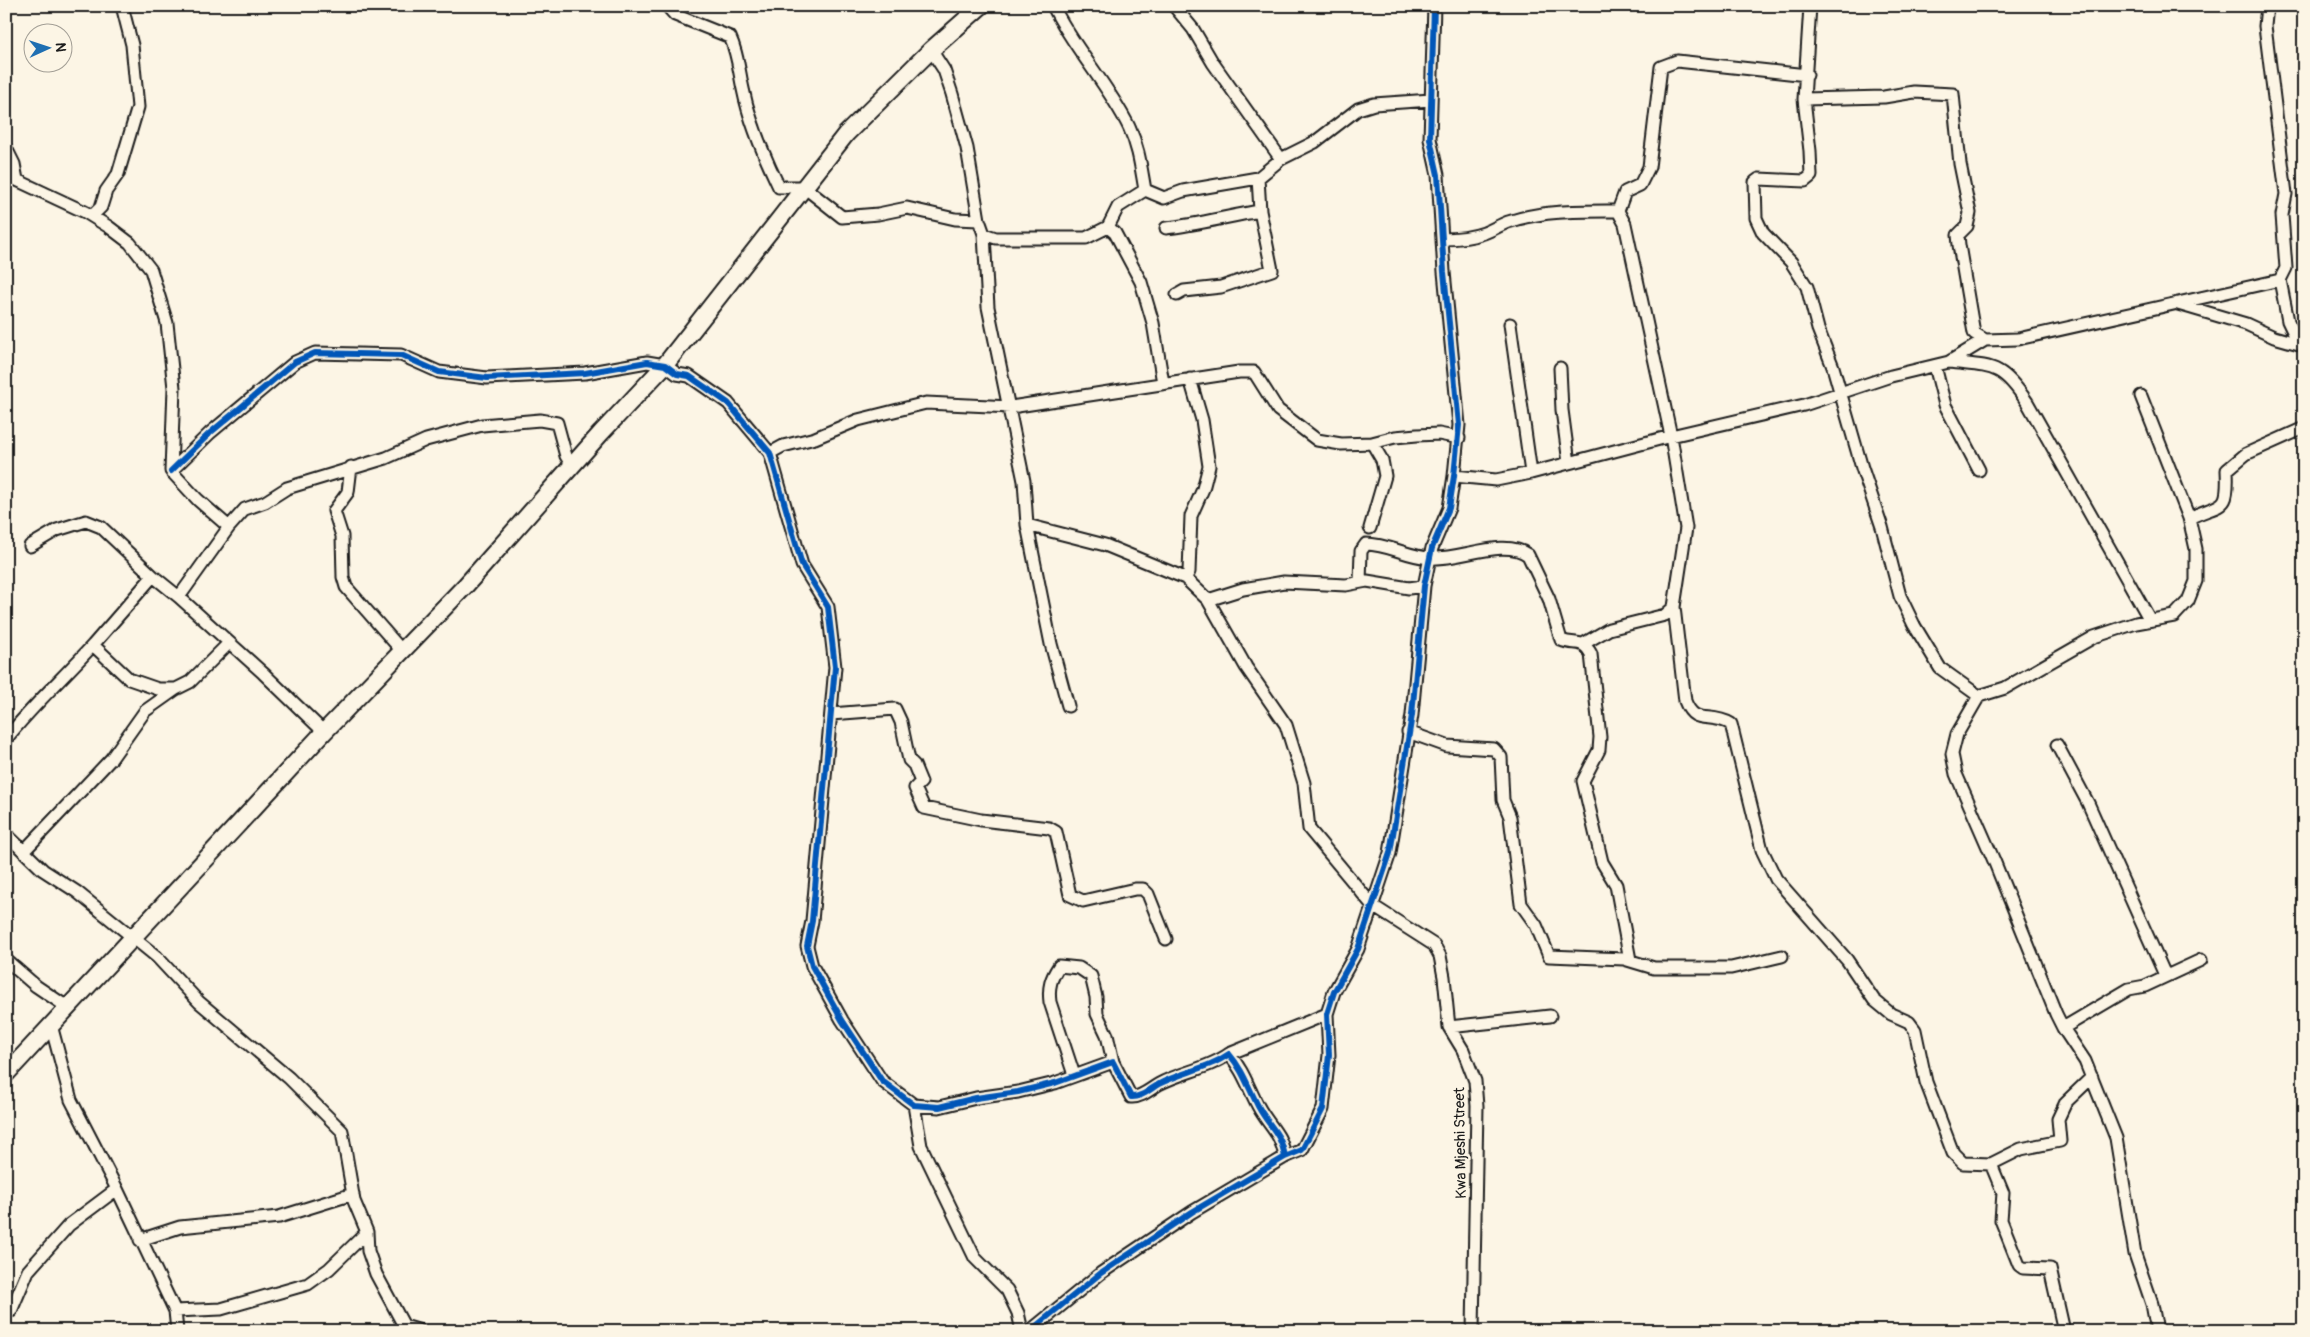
<svg xmlns="http://www.w3.org/2000/svg" width="2310" height="1337" font-family="Pangolin,sans-serif">
  <style>
    .lines { fill: none; stroke-linecap: round; stroke-linejoin: round }
    .minor-casing { stroke: #1c1c1c; stroke-width: 15 }
    .secondary-casing { stroke: #1c1c1c; stroke-width: 20 }
    .minor { stroke: #fcf5e5; stroke-width: 11 }
    .secondary { stroke: #fcf5e5; stroke-width: 16 }
    .cycleway-casing { stroke: #fcf5e5; stroke-width: 9 }
    .cycleway { stroke: #0057b8; stroke-width: 6 }
    .labels { text-anchor: middle; stroke-width: 5; stroke-linejoin: round; paint-order: stroke }
    .street-label { font-size: 15px; fill: #1c1c1c; stroke: #fcf5e5 }
  </style>
  <rect width="100%" height="100%" fill="#fcf5e5"/>
  <filter id="ink" filterUnits="userSpaceOnUse"><feTurbulence type="fractalNoise" baseFrequency=".02" numOctaves="2"/><feDisplacementMap in="SourceGraphic" scale="10" xChannelSelector="R" yChannelSelector="G"/><feConvolveMatrix kernelMatrix="1 2 1 2 8 2 1 2 1" color-interpolation-filters="sRGB"/></filter>
  <g filter="url(#ink)">
    <g class="lines">
      <defs>
        <path id="minor" d="M667,6L675,15L730,37C738,54 739,71 743,89C750,124 764,156 779,187H804L842,217L878,214L907,208L955,219L979,220
          M1053,6C1074,49 1108,84 1129,127C1139,148 1141,168 1145,190L1118,207L1108,227
          M1174,6L1193,29L1213,63L1281,159
          M1810,6L1804,99L1810,151L1811,176L1805,181L1759,179L1755,182L1756,218L1763,233L1791,262L1807,287L1818,329L1833,367L1862,468L1882,527L1900,596L1914,625L1940,668L1979,696
          M931,50L944,70L952,94L967,148L979,220L984,234L988,307L1024,481L1027,525L1051,644L1068,706
          M1804,99L1884,97L1914,92L1953,94L1960,164L1970,213L1967,226L1958,235L1959,245L1974,333L1985,340
          M6,148L14,164L17,180
          M6,175L85,212L109,227L130,243L151,270L167,323L174,388L171,471L198,500L229,527L179,597
          M1145,190L1164,198L1183,191L1258,178
          M92,216L101,207L106,191L118,174L138,107L132,45L122,6
          M1166,228C1198,225 1228,216 1260,211L1258,178L1281,159L1315,142L1358,109L1374,104L1431,100
          M984,234L996,238H1086L1108,227L1115,233L1141,282L1153,323L1163,383
          M1442,239C1457,239 1470,238 1484,233C1492,230 1500,225 1508,222C1543,210 1582,211 1618,211
          M2280,280L2288,321L2299,344L2302,345
          M1177,295L1184,291L1221,287L1272,270L1260,211
          M2178,304L2246,324L2274,337L2299,344
          M1510,324L1531,473
          M1949,362C1993,367 2001,363 2027,402L2150,620
          M1935,366L1945,405L1979,470
          M1560,368L1562,410L1569,463
          M1190,379L1202,420L1209,466L1203,489L1191,516L1189,572L1185,578L1208,600L1246,667L1286,725L1304,783L1309,829L1373,906L1434,945L1440,956L1444,977L1449,1027L1463,1050L1475,1081L1477,1106L1473,1331
          M2141,396L2189,518
          M770,453L783,446L815,438L858,420L926,403L1011,407L1239,372H1254L1278,410L1317,440L1341,444L1372,443L1395,437L1417,435L1439,434L1459,438
          M351,467L348,492L334,511L342,536L343,577L346,587L403,652
          M171,471L210,433L295,362L315,353L401,355L439,372L487,378L585,373L647,362L665,365L677,374L689,376L728,403L770,453L802,565L828,607L835,667L812,921L807,946L812,966L842,1020L882,1081L914,1105L939,1107L976,1098L1018,1092L1055,1083L1113,1062L1131,1097C1141,1098 1150,1089 1159,1084C1181,1072 1208,1069 1229,1054C1243,1070 1248,1087 1258,1106C1269,1127 1281,1132 1285,1157
          M1454,476L1496,480L1531,473L1671,436L1804,405L1891,376L1949,362L1985,340L2018,339L2280,280L2286,268L2282,215L2286,194L2265,26L2267,6
          M1027,525L1105,545L1185,578
          M229,527L245,509L265,502L287,488L386,458L426,440L482,425L540,420L557,423L566,456L572,466
          M1370,528L1385,476L1382,460L1372,443
          M30,546L57,530L86,521L101,527L153,576L179,597L263,673L324,732
          M1360,582L1361,551L1366,544C1388,544 1408,557 1430,558C1458,561 1504,537 1528,555L1549,599L1561,640C1575,646 1583,638 1591,654L1600,737L1599,750L1583,781L1602,862L1616,885L1630,960
          M1208,600L1243,589L1284,582L1346,585L1367,581L1409,588L1424,586
          M1674,607L1685,701C1695,727 1709,711 1731,724L1762,850L1776,879L1847,960L1874,1000L1891,1014L1909,1022L1915,1030L1926,1082L1953,1153L1963,1163L1991,1164L2003,1193L2001,1220L2019,1265L2023,1268L2050,1269L2064,1331
          M1583,644L1609,629L1665,615L1674,607L1686,528L1671,436L1625,224L1618,211L1625,192L1640,185L1649,167L1661,67L1677,61L1807,75
          M93,645L153,576
          M831,714L895,709L901,722L909,760L914,765L921,782L915,788L924,808L981,820L1049,828L1056,832L1070,895L1083,901L1135,889H1143L1148,894L1166,939
          M1408,732L1447,746L1494,749L1501,757L1503,800L1510,817L1521,904L1536,925L1549,956L1624,959L1654,968H1731L1782,956
          M6,739C33,705 64,677 93,645L129,679L158,689H176L190,682L229,643
          M2057,745L2088,803L2165,975
          M6,834L43,870L77,892L157,957L199,1002L289,1078L342,1131L354,1201L367,1232L368,1251L376,1274L404,1326L421,1331
          M24,851L111,759L145,711L176,689
          M6,960L36,986L67,1007
          M51,1025L71,1100L117,1189L175,1311L177,1331
          M1449,1027L1550,1016
          M2063,1028L2129,989L2145,986L2201,960
          M1229,1054L1327,1014
          M1074,1075L1050,1002C1048,987 1051,978 1059,966L1079,968L1091,976L1096,997L1097,1014L1107,1035L1113,1062
          M914,1105L921,1146L975,1258L1007,1290L1018,1313L1022,1331
          M1991,1164L2021,1149L2060,1141L2058,1119L2066,1102L2092,1077
          M140,1240L180,1227L279,1217L353,1194
          M175,1311L221,1309L308,1284L329,1269L367,1232
          M6,1312L11,1311L28,1271L69,1225L117,1189
          M1030,1331L1101,1273L1192,1212L1285,1157L1302,1150L1323,1109L1329,1055L1327,1014L1334,992L1358,949L1390,853L1412,715L1424,586L1432,548L1449,508L1454,476L1459,425L1444,272L1438,175L1430,139L1434,6
          M2157,1331L2152,1304L2135,1254L2116,1138L2085,1061L2063,1028L2056,1014L1995,863L1956,774L1952,754L1957,734L1979,696L2005,688L2094,637L2136,623L2174,616L2188,601L2196,581V549L2189,518C2223,502 2229,512 2227,470L2246,454L2304,428"/>
        <path id="secondary" d="M6,1074L324,732L466,585L601,433L665,365L846,134L931,50L981,6"/>
      </defs>
      <use href="#minor" class="minor-casing"/>
      <use href="#secondary" class="secondary-casing"/>
      <use href="#minor" class="minor"/>
      <use href="#secondary" class="secondary"/>
      <defs>
        <path id="cycleway" d="M171,471L210,433L295,362L315,353L401,355L439,372L487,378L585,373L647,362L665,365L677,374L689,376L728,403L770,453L802,565L828,607L835,667L812,921L807,946L812,966L842,1020L882,1081L914,1105L939,1107L976,1098L1018,1092L1055,1083L1113,1062L1131,1097C1141,1098 1150,1089 1159,1084C1181,1072 1208,1069 1229,1054C1243,1070 1248,1087 1258,1106C1269,1127 1281,1132 1285,1157
          M1030,1331L1101,1273L1192,1212L1285,1157L1302,1150L1323,1109L1329,1055L1327,1014L1334,992L1358,949L1390,853L1412,715L1424,586L1432,548L1449,508L1454,476L1459,425L1444,272L1438,175L1430,139L1434,6"/>
      </defs>
      <use href="#cycleway" class="cycleway-casing"/>
      <use href="#cycleway" class="cycleway"/>
    </g>
  </g>
  <g class="labels">
    <g class="street-label">
      <text transform="translate(1460 1143) rotate(-91)" y="5">Kwa Mjeshi Street</text>
    </g>
  </g>
  <rect width="2310" height="1337" fill="none" stroke="#fcf5e5" stroke-width="25"/>
  <rect x="12" y="12" width="2285" height="1312" fill="none" stroke="#1c1c1c" stroke-width="2" filter="url(#ink)"/>
  <g transform="translate(48 48) rotate(87)"><circle r="24" fill="#fcf5e5" stroke="#a29e95"/>
  <path d="M0-4L9 19L0 12L-9 19Z" fill="#1f6fb2"/>
  <text y="-8" font-size="14" font-weight="bold" text-anchor="middle" fill="#1c1c1c">N</text>
  </g>
</svg>
